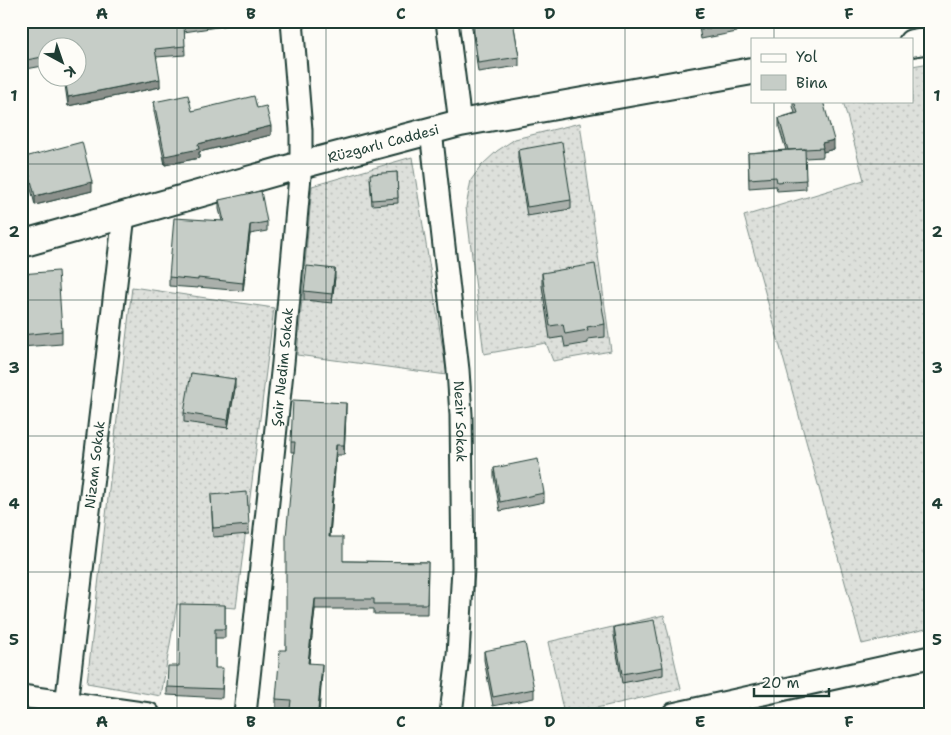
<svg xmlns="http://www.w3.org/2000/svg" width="951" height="735" font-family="'Shantell Sans',sans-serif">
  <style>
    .grass { fill: url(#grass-dots); stroke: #7e8e88 }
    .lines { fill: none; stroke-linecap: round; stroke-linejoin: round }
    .minor-casing { stroke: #1f3d34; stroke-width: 25 }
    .tertiary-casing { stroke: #1f3d34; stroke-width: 30 }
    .minor { stroke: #fdfcf7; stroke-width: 21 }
    .tertiary { stroke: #fdfcf7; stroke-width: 26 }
    .wall { fill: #aab0ab; stroke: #1f3d34 }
    .shaded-wall { fill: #8b908b; stroke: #1f3d34 }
    .building { fill: #c6cdc7; stroke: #1f3d34 }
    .grid { fill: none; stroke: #1f3d34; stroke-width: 1; stroke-opacity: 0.55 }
    .labels { text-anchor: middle; stroke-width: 5; stroke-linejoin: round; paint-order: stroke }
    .street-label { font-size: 14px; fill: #1f3d34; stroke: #fdfcf7 }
    .neatline { fill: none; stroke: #1f3d34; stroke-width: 2 }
    .grid-label { font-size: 16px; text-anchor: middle; font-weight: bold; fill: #1f3d34 }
  </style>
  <defs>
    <pattern id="grass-dots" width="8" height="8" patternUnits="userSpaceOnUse" patternTransform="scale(1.25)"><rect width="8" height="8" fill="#dde0db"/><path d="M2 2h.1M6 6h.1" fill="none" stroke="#bdc1bd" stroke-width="1.8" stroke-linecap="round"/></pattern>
  </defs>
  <rect width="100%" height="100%" fill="#fdfcf7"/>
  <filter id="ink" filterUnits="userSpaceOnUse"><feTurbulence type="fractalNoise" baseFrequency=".02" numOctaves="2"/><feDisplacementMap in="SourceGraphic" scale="10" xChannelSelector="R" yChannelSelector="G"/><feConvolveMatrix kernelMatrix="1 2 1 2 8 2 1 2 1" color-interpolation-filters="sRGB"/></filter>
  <g filter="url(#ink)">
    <path class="grass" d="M930,63V628L862,644L744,216L864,180L843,101H912V66Z
      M580,123L611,351L553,361L546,343L484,354L466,207L471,180L482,165L497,151L515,139Z
      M412,157L447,375L297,355L312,186Z
      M132,287L274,308L236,608L177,604L161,696L87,683Z
      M664,615L681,689L570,714H564L548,642Z"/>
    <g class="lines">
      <defs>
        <g id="minor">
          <path d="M447,21L460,123"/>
          <path id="s1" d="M431,131L458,370L461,415L463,568L458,655L451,714"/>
          <path d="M21,696L149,714"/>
          <path id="s2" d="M65,714L124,215"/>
          <path id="s3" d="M245,714L283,363L301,165V130L292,21"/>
          <path d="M673,714L930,657"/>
        </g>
        <g id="tertiary">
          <path d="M912,43L930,40"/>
          <path id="s4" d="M21,244L301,165L460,123L752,71"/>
        </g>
      </defs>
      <use href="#minor" class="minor-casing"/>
      <use href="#tertiary" class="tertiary-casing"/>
      <use href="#minor" class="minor"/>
      <use href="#tertiary" class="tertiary"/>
    </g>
    <path class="wall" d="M21,21L24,23L31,21H243V23L184,32L185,55L156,57L160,87L68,106L64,78H78V48H48V65L21,70Z
      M471,21H513L519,57V66L478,72Z
      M698,21H793L737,29V32L701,39Z
      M812,21H835V23L813,27Z
      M793,101H823L834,149L823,152V157L805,158L806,189L777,191L776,186L749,188L748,153L786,150L779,127V118L795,113L793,106Z
      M154,102L192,111L257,108L271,135L199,152V158L165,165L154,111Z
      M518,150L571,200V209L527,216L518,159Z
      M25,157L92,191L35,205L25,165Z
      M397,172L398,203L372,205L370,178Z
      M219,200L267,222V231L250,234L243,291L198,287V288L169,286V277L222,221L219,209Z
      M542,273L605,324V337L588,339V343L565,347L563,337L550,339L542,286Z
      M21,274L62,331V344L21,347Z
      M335,277L332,303L304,300V291Z
      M235,388L228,428L184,422V413Z
      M346,413L344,455H336L330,537L343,561L428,562L427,614H374V609H315L309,663L322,674L319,714H290V710L276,709V699L286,650L294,452H291V442Z
      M494,468L544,493V502L500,511L494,477Z
      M211,495L249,525V534L213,537Z
      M225,605V638H215V668L223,677L222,698L167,695V687L179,666Z
      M614,627L663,667V675L622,683L614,636Z
      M484,651L534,689V698L493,706L484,660Z"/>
    <path class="shaded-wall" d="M160,79V87L68,106V97Z
      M271,126V135L199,152V158L165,165V156L198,144Z
      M834,140V149L823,152L822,143Z
      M92,182V191L35,205V196Z
      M250,225V234L243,291V283Z
      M335,269V277L332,303V294Z
      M235,379V388L228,428V420Z
      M346,403V413L344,455V445Z
      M336,445V455L329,547V537Z
      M315,599V609L308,672V663Z
      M322,664V674L318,714Z"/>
    <path class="building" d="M21,21H24V23L31,21H201L184,24L185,46L155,49L160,79L68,97L65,78H78V48H48V56L21,61Z
      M472,21H513L519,57L478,63Z
      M700,21H737V24L701,30Z
      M188,95L192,111L254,96L257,108L266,106L271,126L198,144L199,149L165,156L154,102Z
      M794,101H823L834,140L822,143L823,148L788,150L779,118L798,113Z
      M82,142L92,182L35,196L25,157Z
      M562,142L571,200L527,207L518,150Z
      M805,149L806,180L777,182L776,177L749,179L748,153Z
      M397,172L398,198L372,200L370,174Z
      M261,191L267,222L250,225L243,283L198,278V280L169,277L174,218L224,221L219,200Z
      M595,264L605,324L587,327L588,330L565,334L563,324L550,326L542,273Z
      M307,266L335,269L332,294L304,291Z
      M58,271L62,331L21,335V274Z
      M191,373L235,379L228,420L184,413Z
      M293,400L346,403L344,445H336L329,537H343V561L428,562L427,604H374V599H315L308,663L322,664L318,711L290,709L291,700L276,699L280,650H286V537L295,442H291Z
      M538,459L544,493L500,502L494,468Z
      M247,492L249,525L213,528L211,495Z
      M180,604L225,605V629H215V668H223L222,689L167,687L168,666H179Z
      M654,620L663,667L622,674L614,627Z
      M525,643L534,689L493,697L484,651Z"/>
  </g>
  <path class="grid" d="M177,21V714M326,21V714M475,21V714M625,21V714M774,21V39M774,101V714M21,164H930M21,300H930M21,436H930M21,572H930"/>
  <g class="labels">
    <g class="street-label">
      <text dy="5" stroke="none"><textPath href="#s4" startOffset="376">Rüzgarlı Caddesi</textPath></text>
      <text dy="5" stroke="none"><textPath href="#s3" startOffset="349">Şair Nedim Sokak</textPath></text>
      <text dy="5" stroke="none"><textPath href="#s1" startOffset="292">Nezir Sokak</textPath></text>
      <text dy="5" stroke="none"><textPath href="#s2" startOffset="251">Nizam Sokak</textPath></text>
    </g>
  </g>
  <rect width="951" height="735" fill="none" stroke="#fdfcf7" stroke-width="55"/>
  <rect x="751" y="38" width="162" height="65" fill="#fdfcf7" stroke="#a4b0a9"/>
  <rect x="761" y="54" width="25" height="8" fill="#fdfcf7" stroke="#a4b0a9"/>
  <text x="796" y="62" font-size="15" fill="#1f3d34">Yol</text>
  <rect x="761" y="75" width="25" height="15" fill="#c6cdc7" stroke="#a4b0a9"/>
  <text x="796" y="88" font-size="15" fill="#1f3d34">Bina</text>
  <g transform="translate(62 62) rotate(140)"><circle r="24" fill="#fdfcf7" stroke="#a4b0a9"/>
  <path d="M0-4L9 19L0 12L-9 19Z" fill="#1f3d34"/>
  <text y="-8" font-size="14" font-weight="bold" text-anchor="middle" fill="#1f3d34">K</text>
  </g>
  <path d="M754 688v8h75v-8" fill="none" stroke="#1f3d34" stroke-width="2.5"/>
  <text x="761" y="688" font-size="15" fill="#1f3d34" stroke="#fdfcf7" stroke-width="4" paint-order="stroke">20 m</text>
  <rect x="28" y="28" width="896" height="680" class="neatline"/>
  <g class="grid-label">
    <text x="102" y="19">A</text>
    <text x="251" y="19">B</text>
    <text x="401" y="19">C</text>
    <text x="550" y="19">D</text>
    <text x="700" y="19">E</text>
    <text x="849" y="19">F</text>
    <text x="14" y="101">1</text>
    <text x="937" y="101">1</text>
    <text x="14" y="237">2</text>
    <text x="937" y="237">2</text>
    <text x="14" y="373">3</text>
    <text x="937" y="373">3</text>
    <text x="14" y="509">4</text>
    <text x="937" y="509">4</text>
    <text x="14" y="645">5</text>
    <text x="937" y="645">5</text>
    <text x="102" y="727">A</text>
    <text x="251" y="727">B</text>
    <text x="401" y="727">C</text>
    <text x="550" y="727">D</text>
    <text x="700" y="727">E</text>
    <text x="849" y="727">F</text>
  </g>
</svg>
